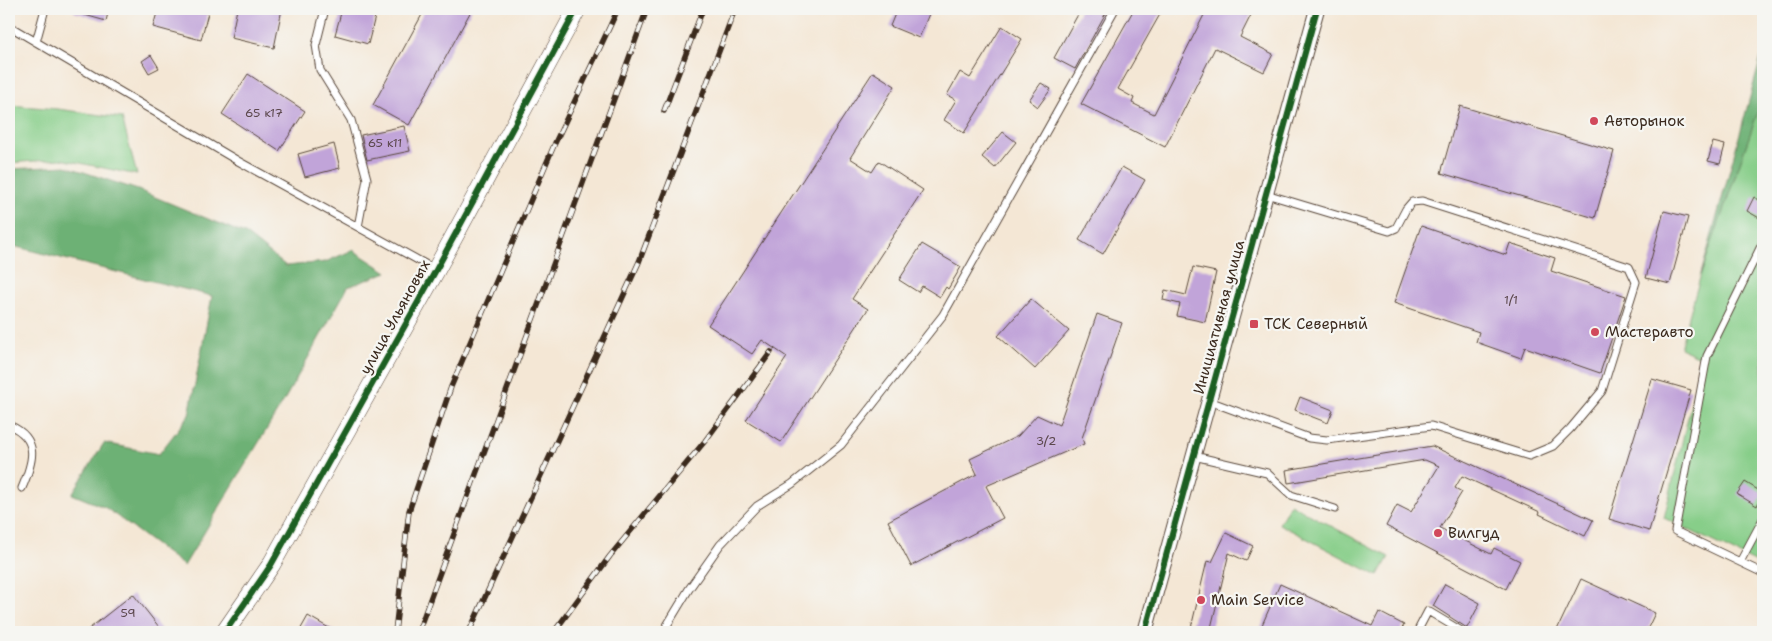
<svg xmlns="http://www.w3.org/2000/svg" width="1772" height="641" font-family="'Shantell Sans',sans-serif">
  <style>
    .green { fill: #87ce89; stroke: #617c54 }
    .forest { fill: #6db175; stroke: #546e4a }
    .building { fill: #c1a4d9 }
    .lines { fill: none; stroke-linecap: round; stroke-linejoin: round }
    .service-casing { stroke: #574639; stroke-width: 9 }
    .minor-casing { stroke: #574639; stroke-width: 16 }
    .tertiary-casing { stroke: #574639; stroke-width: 19 }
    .service { stroke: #fff; stroke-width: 7 }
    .minor { stroke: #fff; stroke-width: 14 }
    .tertiary { stroke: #fff; stroke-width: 18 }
    .rail-casing { stroke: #3b2a1e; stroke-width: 5.5 }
    .rail { stroke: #f6f6f2; stroke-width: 4; stroke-dasharray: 11; stroke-linecap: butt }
    .cycleway-casing { stroke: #f6f6f2; stroke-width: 9 }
    .cycleway { stroke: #1b5e20; stroke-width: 6 }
    .poi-dot { fill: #d1495b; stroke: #f6f6f2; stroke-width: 2 }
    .labels { text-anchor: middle; stroke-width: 4.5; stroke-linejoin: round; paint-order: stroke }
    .number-label { font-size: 12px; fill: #5c484d }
    .poi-label { font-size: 15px; fill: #3b2a1e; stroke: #f6f6f2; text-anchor: start }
    .street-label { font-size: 15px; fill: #3b2a1e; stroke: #f6f6f2 }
  </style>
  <rect width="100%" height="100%" fill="#f6f6f2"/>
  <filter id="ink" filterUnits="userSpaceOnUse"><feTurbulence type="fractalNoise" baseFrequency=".02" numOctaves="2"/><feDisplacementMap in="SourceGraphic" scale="10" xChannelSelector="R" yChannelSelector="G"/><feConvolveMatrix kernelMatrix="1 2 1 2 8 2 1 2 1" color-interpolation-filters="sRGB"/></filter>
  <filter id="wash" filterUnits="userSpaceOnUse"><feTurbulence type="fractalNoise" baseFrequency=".0096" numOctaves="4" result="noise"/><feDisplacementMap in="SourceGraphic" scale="20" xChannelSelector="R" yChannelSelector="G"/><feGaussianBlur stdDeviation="1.12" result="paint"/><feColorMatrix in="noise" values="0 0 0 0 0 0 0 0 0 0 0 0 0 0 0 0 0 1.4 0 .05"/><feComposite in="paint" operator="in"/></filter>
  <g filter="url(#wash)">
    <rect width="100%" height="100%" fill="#f4e7d5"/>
    <path class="green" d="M1763,97V566L1664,518L1702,358L1680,348L1701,274Z
      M9,105L58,109L122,118L137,175L61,159L9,163Z
      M1290,504L1389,557L1378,576L1279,524Z"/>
    <path class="forest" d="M1763,50V97L1701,274Z
      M66,166L138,190L247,235L286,266L325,262L353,250L387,272L348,287L282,404L184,566L106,508L72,494L104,443L159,454L189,415L212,296L9,245V169Z"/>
    <g id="blocks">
      <path class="building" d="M74,9H109L106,21L74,12Z
        M158,9H209L201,40L153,27Z
        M237,9H282L274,48L231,38Z
        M342,9H377L368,44L335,35Z
        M425,9H472L409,125L373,105Z
        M897,9H931L919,38L890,26Z
        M1081,9H1108L1075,69L1054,58Z
        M1134,9H1163L1118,89L1134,98L1132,103L1154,114L1207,9H1254L1240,37L1273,54L1264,72L1215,48L1165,147L1081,104Z
        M1002,26L1022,39L964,133L944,120L956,100L947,95L960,72L970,78Z
        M151,55L159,68L149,73L142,61Z
        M873,72L895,86L850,158L872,172L879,161L923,190L852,299L868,309L781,442L746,420L787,357L762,340L752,354L708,325Z
        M248,74L305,111L279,151L222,114Z
        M1041,83L1051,89L1038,107L1029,100Z
        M1460,106L1614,151L1595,218L1441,173Z
        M404,126L410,151L367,160L361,135Z
        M1003,132L1016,142L995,168L982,157Z
        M1713,142L1725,145L1720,164L1708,161Z
        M334,144L340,168L305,177L298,154Z
        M1122,167L1145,180L1103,254L1079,240Z
        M1754,197L1763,202V220L1747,211Z
        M1664,211L1688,217L1670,284L1646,278Z
        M1421,226L1506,255L1510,243L1555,258L1551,271L1626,296L1600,373L1525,347L1521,358L1476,342L1479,332L1394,303Z
        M922,244L961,267L948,289L946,287L940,297L922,286L918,292L899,280Z
        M1193,267L1216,272L1205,322L1177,316L1180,304L1163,300L1165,290L1186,295Z
        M1031,299L1069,331L1035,369L998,336Z
        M1097,314L1122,323L1082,438L1084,444L986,486L1003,518L911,566L888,521L977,474L970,459L1018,436L1037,415L1059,425Z
        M1652,379L1691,390L1649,531L1609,519Z
        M1300,397L1333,410L1328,423L1295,410Z
        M1432,446L1593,520L1585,536L1539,514L1540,512L1462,476L1455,488L1462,492L1440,528L1491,554L1494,548L1520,561L1506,589L1386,526L1397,505L1411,512L1439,466L1425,460L1288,483L1286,470Z
        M1745,482L1763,493L1757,506L1737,494Z
        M1226,533L1253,546L1246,561L1229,553L1210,632H1190L1207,561L1212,562Z
        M1581,579L1655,613L1646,632H1556Z
        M1280,584L1372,626L1379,612L1404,625L1400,632H1259Z
        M1445,584L1480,603L1467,628L1433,606Z
        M133,594L163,632H85Z
        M308,616L336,632H299Z"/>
    </g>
  </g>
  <g filter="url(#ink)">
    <use href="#blocks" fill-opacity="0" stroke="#574639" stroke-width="1"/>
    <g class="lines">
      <defs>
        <path id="service" d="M325,9L316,45L320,70L351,120L367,179L358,227
          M9,26L238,161L436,270
          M36,42L45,9
          M1763,242L1707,356L1675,531L1763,573
          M1209,401L1309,438L1327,440L1431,426L1529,456L1553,446L1570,429L1602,391L1636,282L1629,267L1422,201L1412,202L1406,209L1396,228L1389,231L1266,194
          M9,425C41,439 33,462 22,488
          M1194,456L1267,473L1291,495L1335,509
          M1740,562L1763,519
          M663,632L689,589L720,545L757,506L792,484L841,445L943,315L1115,9
          M1417,632L1428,611L1463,632"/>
        <path id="minor" d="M1145,632L1317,9"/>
        <path id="tertiary" d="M225,632L271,565L436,270L577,9"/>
      </defs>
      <use href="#service" class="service-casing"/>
      <use href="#minor" class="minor-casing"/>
      <use href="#tertiary" class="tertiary-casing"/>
      <use href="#service" class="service"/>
      <use href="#minor" class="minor"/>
      <use href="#tertiary" class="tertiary"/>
      <defs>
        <path id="rail" d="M664,111L703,9
          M395,632L409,511L451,387L555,143L618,9
          M418,632L647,9
          M469,632L639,262L735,9
          M554,632L610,556L705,441L771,352"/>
      </defs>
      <use href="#rail" class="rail-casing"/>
      <use href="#rail" class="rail"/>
      <defs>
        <path id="cycleway" d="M225,632L271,565L436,270L577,9
          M1145,632L1317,9"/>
      </defs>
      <use href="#cycleway" class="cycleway-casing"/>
      <use href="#cycleway" class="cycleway"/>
    </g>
  </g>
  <g class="poi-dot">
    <circle cx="1594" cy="121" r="5"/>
    <rect x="1249" y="319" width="10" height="10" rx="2.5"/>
    <circle cx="1595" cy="332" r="5"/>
    <circle cx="1438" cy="533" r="5"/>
    <circle cx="1201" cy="600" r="5"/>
  </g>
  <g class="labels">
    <g class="number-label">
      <text x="264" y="117">65 к17</text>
      <text x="385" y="147">65 к11</text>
      <text x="1511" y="304">1/1</text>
      <text x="1046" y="445">3/2</text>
      <text x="128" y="617">59</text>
    </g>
    <g class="poi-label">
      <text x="1604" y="126">Авторынок</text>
      <text x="1264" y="329">ТСК Северный</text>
      <text x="1605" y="337">Мастеравто</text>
      <text x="1448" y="538">Вилгуд</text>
      <text x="1211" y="605">Main Service</text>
    </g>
    <g class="street-label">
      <text transform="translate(395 317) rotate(-61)" y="5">улица Ульяновых</text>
      <text transform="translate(1219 317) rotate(-75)" y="5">Инициативная улица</text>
    </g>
  </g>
  <rect width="1772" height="641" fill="none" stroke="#f6f6f2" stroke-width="30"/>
</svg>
